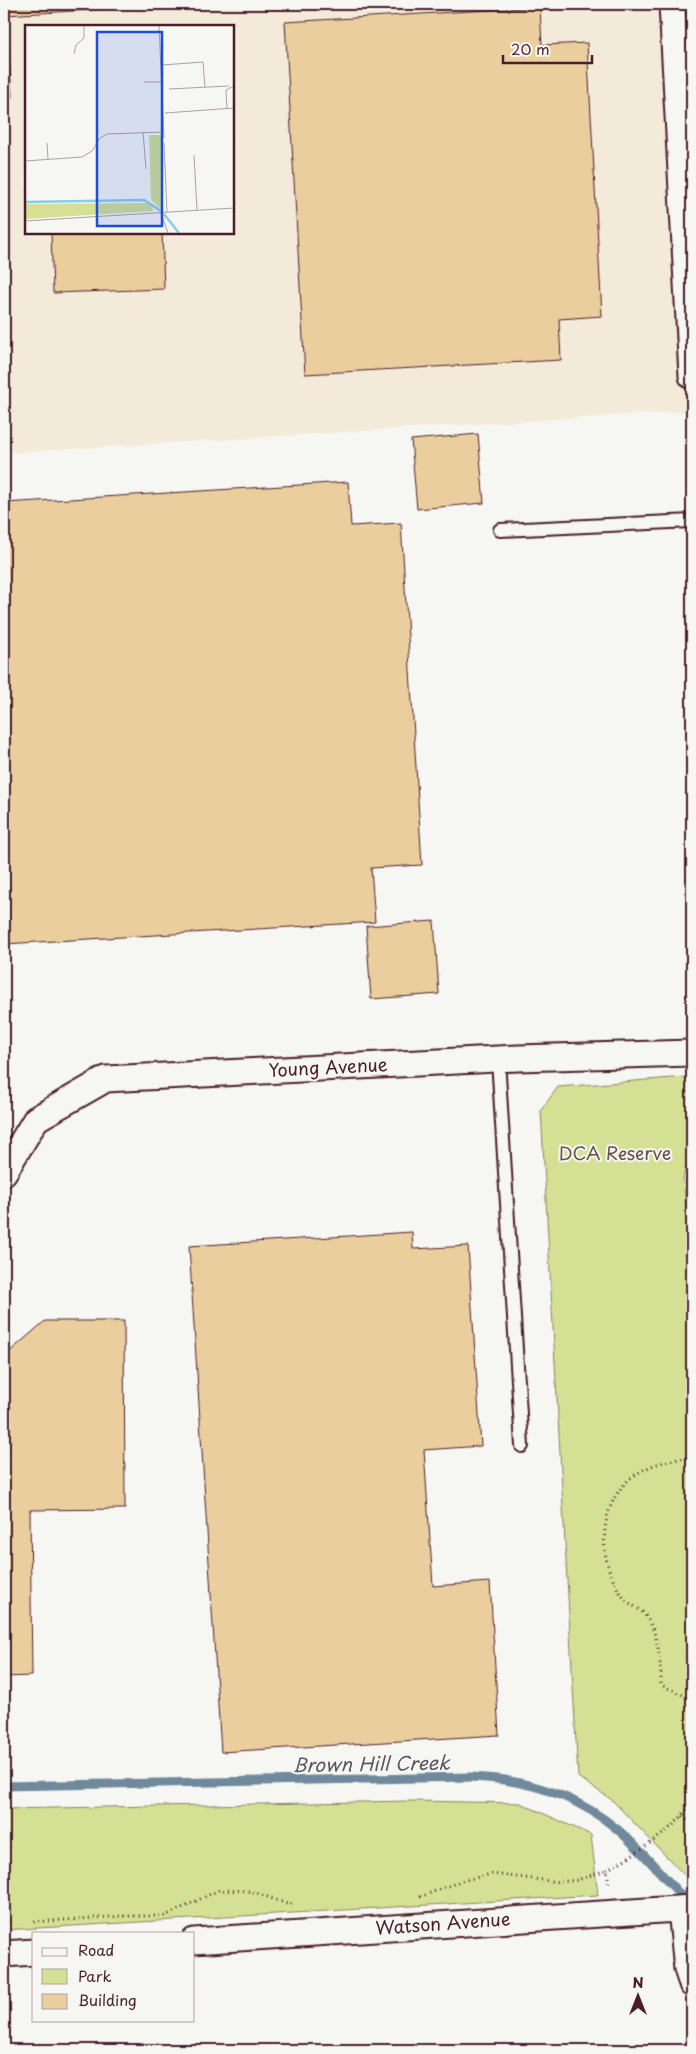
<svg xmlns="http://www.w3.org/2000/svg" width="696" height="2054" font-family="'Playpen Sans',sans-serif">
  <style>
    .built { fill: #f3ead9; fill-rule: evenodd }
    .green { fill: #d4e194; stroke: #8f8060 }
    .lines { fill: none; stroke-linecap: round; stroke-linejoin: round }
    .stream { stroke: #6f899c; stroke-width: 9 }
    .building { fill: #ebce9e; stroke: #4a1f2b }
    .service-casing { stroke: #4a1f2b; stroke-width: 16 }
    .minor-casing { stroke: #4a1f2b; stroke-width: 29 }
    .path { stroke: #4a1f2b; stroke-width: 3; stroke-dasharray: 1 4; stroke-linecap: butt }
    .service { stroke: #f6f6f2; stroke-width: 12 }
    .minor { stroke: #f6f6f2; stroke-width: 25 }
    .labels { text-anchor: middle; stroke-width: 4; stroke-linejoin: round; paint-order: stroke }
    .street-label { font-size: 18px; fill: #4a1f2b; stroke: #f6f6f2 }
    .park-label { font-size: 18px; fill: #6c5045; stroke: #f6f6f2 }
    .water-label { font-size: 19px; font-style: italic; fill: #5c5464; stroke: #f6f6f2 }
    .inset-river { fill: none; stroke: #87cfe8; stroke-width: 2.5 }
    .inset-road { fill: none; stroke: #b1a0a2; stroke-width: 1 }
    .view { fill: #1d4ed8; fill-opacity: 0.15; stroke: #1d4ed8; stroke-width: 2.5 }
    .inset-edge { fill: none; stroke: #4a1f2b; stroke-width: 2.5 }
  </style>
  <rect width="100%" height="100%" fill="#f6f6f2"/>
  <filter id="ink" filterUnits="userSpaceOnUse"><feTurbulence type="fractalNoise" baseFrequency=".02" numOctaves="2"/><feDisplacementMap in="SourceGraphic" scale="10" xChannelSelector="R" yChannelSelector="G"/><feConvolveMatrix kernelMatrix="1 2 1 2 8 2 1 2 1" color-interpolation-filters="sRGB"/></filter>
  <g filter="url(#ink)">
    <path class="built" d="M4,4H692V434L689,411L4,453ZM26,26H232V232H26Z"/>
    <path class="green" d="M685,1077L692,1082V1145L683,1178L687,1219L692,1313V1883L612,1800L578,1777L541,1110L558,1087Z
      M411,1801L520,1803L591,1835L598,1895L4,1930V1809Z"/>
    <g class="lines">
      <path class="stream" d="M4,1786L471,1777C525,1779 575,1794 617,1829C643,1851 665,1879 689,1904"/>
    </g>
    <path class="building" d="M4,4H191L6,15L12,97L4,98Z
      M273,4H358L274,9Z
      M540,7L542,45L587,43L602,316L559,319L561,360L305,374L285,22Z
      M51,232H162L164,289L53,293Z
      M478,434L484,503L417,509L411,440Z
      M348,482L351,526L401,523L422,865L371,868L375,922L4,944V503Z
      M434,921L439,994L371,999L366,926Z
      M412,1232L413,1249L468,1246L481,1446L424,1450L433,1586L490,1582L499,1735L221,1752L189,1246Z
      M45,1321H124L125,1509L30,1510L32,1676L4,1677V1456H8L7,1354Z"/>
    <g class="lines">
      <defs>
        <path id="service" d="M500,530L692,521
          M498,1059L522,1446"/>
        <path id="minor" d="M672,4L692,376
          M4,1172L36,1119L106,1079L518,1058L692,1053
          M681,1909L687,1969L692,1984
          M194,1941L692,1908
          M4,1954L34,1952"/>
      </defs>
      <use href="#service" class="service-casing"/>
      <use href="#minor" class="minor-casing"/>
      <path class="path" d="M692,1318L689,1334L692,1405
        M692,1457C673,1460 655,1462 638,1473C604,1493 596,1545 613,1579C616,1586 621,1596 627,1601C632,1606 641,1609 645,1615C659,1634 661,1663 661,1685L692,1699
        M683,1816L692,1826
        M607,1870C632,1855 681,1828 692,1800
        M420,1897L461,1881L492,1874L559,1882L577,1880L607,1870L609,1886
        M34,1922L124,1916H165L219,1890L251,1891L287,1904H294
        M4,1923H13"/>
      <use href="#service" class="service"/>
      <use href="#minor" class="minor"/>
    </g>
  </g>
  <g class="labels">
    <g class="street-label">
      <text transform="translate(328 1068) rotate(-3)" y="6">Young Avenue</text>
      <text transform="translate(443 1924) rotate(-4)" y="6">Watson Avenue</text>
    </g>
    <g class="park-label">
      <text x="615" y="1160">DCA Reserve</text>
    </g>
    <g class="water-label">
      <text transform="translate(371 1764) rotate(-1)" y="7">Brown Hill Creek</text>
    </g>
  </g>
  <g transform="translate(25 25)">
    <rect width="209" height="209" fill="#f6f6f2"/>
    <path d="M124,110H137L138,186L126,175ZM121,178L127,181L128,186L0,194V179Z" fill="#d4e194"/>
    <path class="inset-river" d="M0,177L119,175L136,186M139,189L154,208"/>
    <path class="inset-road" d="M134,0L139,113M49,29L51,20L59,13V0M137,40L178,37L180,62M119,57H137M144,64L204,61M202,84L201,65L209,61M140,88L209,83M118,107L121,144M22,118L23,134M139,118L142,187M169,130L172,185M0,136L57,132L67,126L75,113L82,109L139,107M136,188L143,208M0,196L209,183"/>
    <path class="view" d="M72,7H137V201H72Z"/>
    <rect width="209" height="209" class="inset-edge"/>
  </g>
  <rect width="696" height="2054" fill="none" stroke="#f6f6f2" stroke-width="20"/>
  <rect x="10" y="10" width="676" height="2034" fill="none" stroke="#4a1f2b" stroke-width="2" filter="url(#ink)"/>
  <rect x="32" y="1932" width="162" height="90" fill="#f6f6f2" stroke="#b1a0a2"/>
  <rect x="42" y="1948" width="25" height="8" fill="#f6f6f2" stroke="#b1a0a2"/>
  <text x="78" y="1956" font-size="15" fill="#4a1f2b">Road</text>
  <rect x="42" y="1969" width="25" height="15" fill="#d4e194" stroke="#b1a0a2"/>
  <text x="78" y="1982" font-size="15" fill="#4a1f2b">Park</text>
  <rect x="42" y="1994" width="25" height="15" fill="#ebce9e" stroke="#b1a0a2"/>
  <text x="78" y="2006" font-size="15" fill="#4a1f2b">Building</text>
  <g transform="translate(638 1996)" stroke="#f6f6f2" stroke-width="4" paint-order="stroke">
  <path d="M0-4L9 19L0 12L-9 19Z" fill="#4a1f2b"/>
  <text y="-8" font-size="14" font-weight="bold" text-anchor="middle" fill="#4a1f2b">N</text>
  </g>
  <path d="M503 55v8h89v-8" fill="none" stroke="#4a1f2b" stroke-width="2.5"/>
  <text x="511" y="55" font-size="15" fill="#4a1f2b" stroke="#f6f6f2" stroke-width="4" paint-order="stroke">20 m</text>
</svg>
